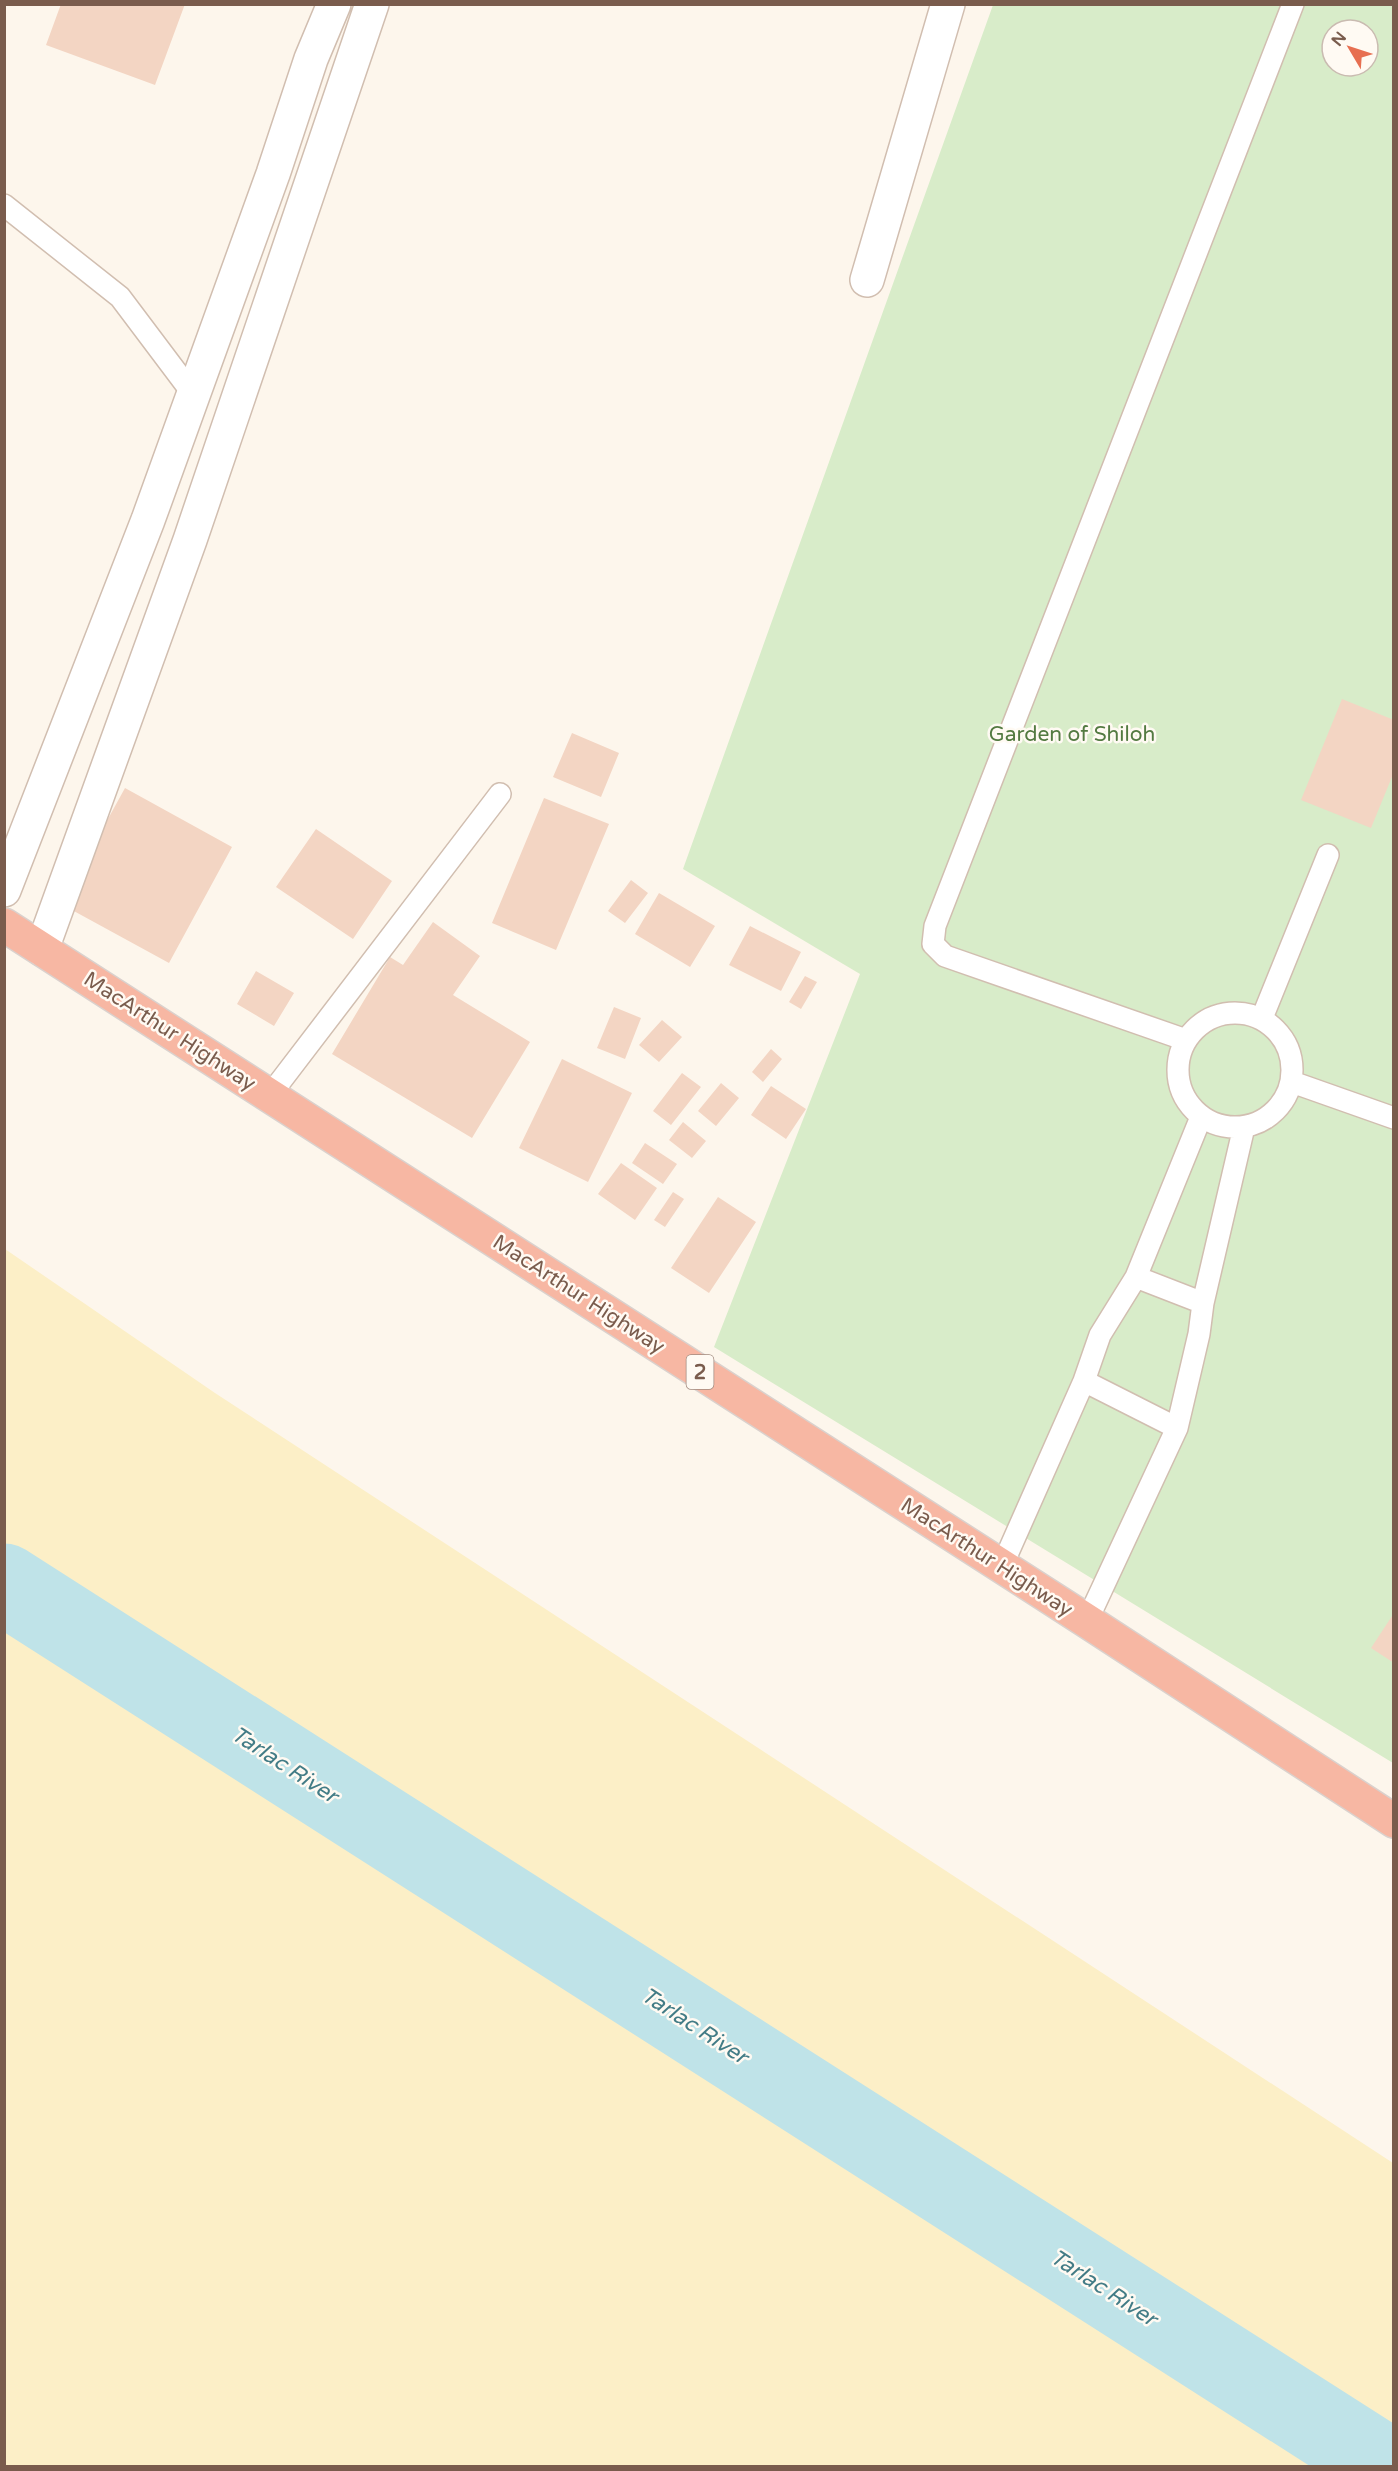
<svg xmlns="http://www.w3.org/2000/svg" width="1398" height="2471" font-family="'Varela Round',sans-serif">
  <style>
    .green { fill: #d8ecc9; fill-rule: evenodd }
    .sand { fill: #fcefc7 }
    .lines { fill: none; stroke-linecap: round; stroke-linejoin: round }
    .river { stroke: #bfe3e8; stroke-width: 81 }
    .building { fill: #f3d5c3 }
    .lane-casing { stroke: #d1beb0; stroke-width: 24 }
    .street-casing { stroke: #d1beb0; stroke-width: 36 }
    .highway-casing { stroke: #dad1cd; stroke-width: 36 }
    .lane { stroke: #fff; stroke-width: 21 }
    .street { stroke: #fff; stroke-width: 33 }
    .highway { stroke: #f7b7a3; stroke-width: 33 }
    .labels { text-anchor: middle; stroke-width: 5; stroke-linejoin: round; paint-order: stroke }
    .shield { fill: #fffaf3; stroke: #a28b7f; stroke-width: 1.5 }
    .shield-label { font-size: 20px; font-weight: bold; fill: #7a5c4d }
    .park-label { font-size: 21px; fill: #537a41; stroke: #fffaf3 }
    .street-label { font-size: 21px; fill: #7a5c4d; stroke: #fffaf3 }
    .water-label { font-size: 22px; font-style: italic; fill: #437c86; stroke: #fffaf3 }
  </style>
  <rect width="100%" height="100%" fill="#fdf6ec"/>
  <path class="green" d="M993,5H1393V1763L714,1347L860,974L683,869ZM1332,30H1368V66H1332Z"/>
  <path class="sand" d="M5,1249L215,1393L1393,2163V2466H5Z"/>
  <g class="lines">
    <path class="river" d="M4,1584L1385,2466"/>
  </g>
  <path class="building" d="M61,4H185L155,85L46,45Z
    M1342,699L1394,720V772L1371,828L1301,800Z
    M572,733L619,753L601,797L553,777Z
    M125,788L232,847L169,963L61,904Z
    M544,798L609,824L556,950L492,923Z
    M316,829L392,881L353,939L276,887Z
    M631,880L648,893L625,923L608,911Z
    M659,893L715,926L690,967L635,934Z
    M433,922L480,956L453,995L530,1042L472,1138L332,1054L390,957L403,965Z
    M750,926L801,952L781,991L729,965Z
    M256,971L294,993L274,1026L237,1004Z
    M805,976L817,982L801,1009L789,1002Z
    M614,1007L641,1018L625,1059L597,1048Z
    M662,1020L682,1037L659,1062L639,1045Z
    M771,1049L782,1059L763,1082L752,1072Z
    M562,1059L632,1093L588,1182L519,1148Z
    M682,1073L701,1087L671,1125L653,1111Z
    M721,1083L739,1098L716,1126L698,1111Z
    M771,1086L806,1109L786,1139L751,1115Z
    M683,1122L706,1141L692,1158L669,1140Z
    M645,1143L677,1164L663,1184L632,1163Z
    M621,1163L657,1188L635,1220L598,1194Z
    M673,1192L684,1199L665,1227L654,1220Z
    M718,1197L756,1222L709,1293L671,1268Z
    M1394,1613V1663L1371,1648Z"/>
  <g class="lines">
    <defs>
      <path id="lane" d="M4,205L120,297L193,394
        M1178 1070a57 57 0 1 1 114 0a57 57 0 1 1-114 0Z
        M1262,1018L1328,855
        M1186,1040L945,956L933,944L935,926L1293,4
        M1292,1082L1394,1118
        M270,1095L500,794
        M1136,1277L1201,1117
        M1203,1303L1244,1127
        M1084,1381L1177,1428
        M1002,1566L1084,1381L1100,1335L1136,1277L1203,1303L1199,1334L1177,1428L1087,1621"/>
      <path id="street" d="M867,280L948,4
        M4,890L148,520L273,174L311,59L334,4
        M42,949L190,540L372,4"/>
      <path id="highway" d="M4,925L1087,1621L1394,1821"/>
    </defs>
    <use href="#lane" class="lane-casing"/>
    <use href="#street" class="street-casing"/>
    <use href="#highway" class="highway-casing"/>
    <use href="#lane" class="lane"/>
    <use href="#street" class="street"/>
    <use href="#highway" class="highway"/>
  </g>
  <g class="labels">
    <rect class="shield" x="686.5" y="1355" width="27" height="34" rx="4.5"/>
    <g class="shield-label">
      <text x="700" y="1379">2</text>
    </g>
    <g class="park-label">
      <text x="1072" y="741">Garden of Shiloh</text>
    </g>
    <g class="street-label">
      <text transform="translate(170 1031) rotate(33)" y="7">MacArthur Highway</text>
      <text transform="translate(579 1294) rotate(33)" y="7">MacArthur Highway</text>
      <text transform="translate(987 1557) rotate(33)" y="7">MacArthur Highway</text>
    </g>
    <g class="water-label">
      <text transform="translate(285 1764) rotate(33)" y="8">Tarlac River</text>
      <text transform="translate(695 2025) rotate(33)" y="8">Tarlac River</text>
      <text transform="translate(1104 2287) rotate(33)" y="8">Tarlac River</text>
    </g>
  </g>
  <rect width="1398" height="2471" fill="none" stroke="#7a5c4d" stroke-width="12"/>
  <g transform="translate(1350 48) rotate(309)"><circle r="28" fill="#fffaf3" stroke="#cabbb1" stroke-width="1.5"/>
  <path d="M0-4.5L10 22L0 15L-10 22Z" fill="#e76f51"/>
  <text y="-9" font-size="16" font-weight="bold" text-anchor="middle" fill="#7a5c4d">N</text>
  </g>
</svg>
